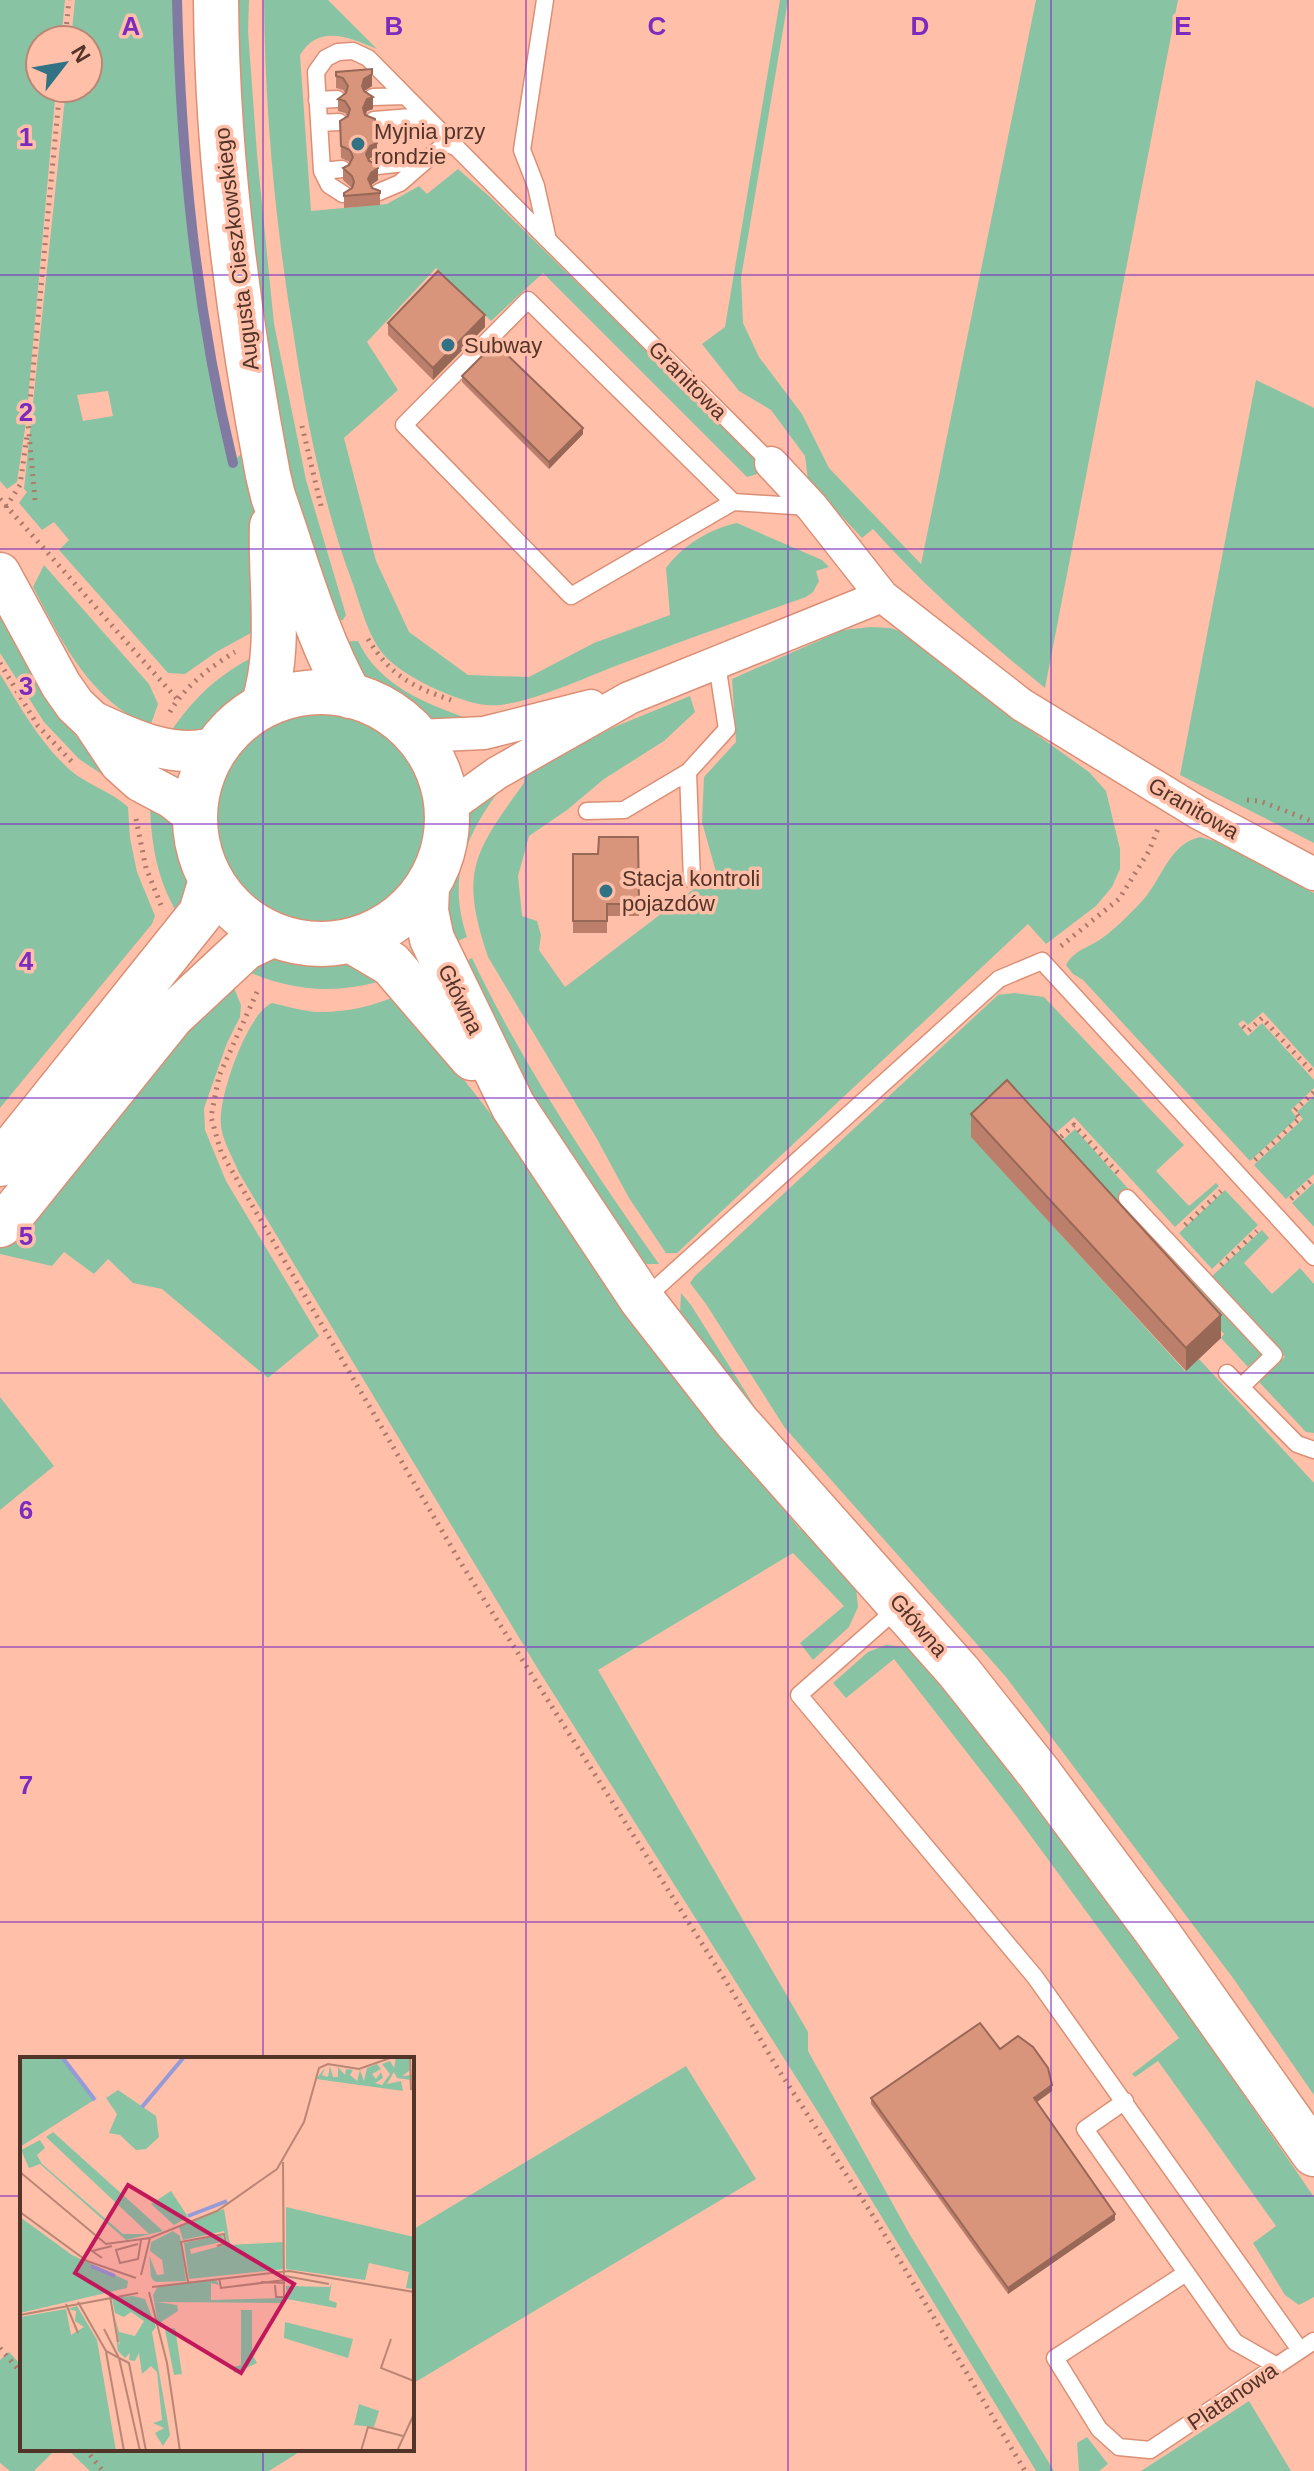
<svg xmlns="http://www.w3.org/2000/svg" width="1314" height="2471" font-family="Arial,sans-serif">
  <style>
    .green { fill: #88c4a4; fill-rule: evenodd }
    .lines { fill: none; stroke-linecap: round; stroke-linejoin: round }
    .stream { stroke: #817ba3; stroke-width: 10 }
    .service-casing { stroke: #db9076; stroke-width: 19 }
    .minor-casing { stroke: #db9076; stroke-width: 35 }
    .tertiary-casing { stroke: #db9076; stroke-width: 43 }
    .secondary-casing { stroke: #db9076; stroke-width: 47 }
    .primary-casing { stroke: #db9076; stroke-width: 47 }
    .path { stroke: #ab7b6a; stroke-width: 5; stroke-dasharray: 2 6; stroke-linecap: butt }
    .service { stroke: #fff; stroke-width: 16 }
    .minor { stroke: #fff; stroke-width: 32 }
    .tertiary { stroke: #fff; stroke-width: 40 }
    .secondary { stroke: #fff; stroke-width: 44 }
    .primary { stroke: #fff; stroke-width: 44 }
    .wall { fill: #bb7f6b }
    .shaded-wall { fill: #986857 }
    .building { fill: #d9947c; stroke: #986857; stroke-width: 2 }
    .grid { fill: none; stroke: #7b2cbf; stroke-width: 2; stroke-opacity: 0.55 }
    .poi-dot { fill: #317285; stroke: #ffbfa9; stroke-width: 3 }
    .labels { text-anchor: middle; stroke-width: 7; stroke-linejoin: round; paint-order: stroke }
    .poi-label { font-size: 22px; fill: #533428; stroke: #ffbfa9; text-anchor: start }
    .street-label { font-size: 22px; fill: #533428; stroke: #ffbfa9 }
    .inset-river { fill: none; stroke: #959ad8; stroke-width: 4 }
    .inset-road { fill: none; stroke: #ba8775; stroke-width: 2 }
    .view { fill: #c2185b; fill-opacity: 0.15; stroke: #c2185b; stroke-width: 4 }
    .inset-edge { fill: none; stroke: #533428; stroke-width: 4 }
    .grid-label { font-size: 26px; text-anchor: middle; font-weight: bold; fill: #7b2cbf; stroke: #ffbfa9; stroke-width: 7; stroke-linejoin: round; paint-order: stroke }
  </style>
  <rect width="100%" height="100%" fill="#ffbfa9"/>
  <path class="green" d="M0,0H65L61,40H40V88H56L26,422L17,482L7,489L0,481Z
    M75,0H177C181,157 196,310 233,462L246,449L259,546L263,630L251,633L218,651L185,674L168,673L59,550L69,540L54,522L42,530L19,503L27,492L24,489L66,88H88V40H71ZM108,391L113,416L83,421L77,395Z
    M235,0H249L248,31L257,154L274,324L306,480L346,615L343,620L324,621C291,491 264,358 248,226C239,151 239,75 235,0Z
    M264,0H328L377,49C351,38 319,23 300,55L311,211L387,204L419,186L427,194L458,169L490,197L757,460V474L747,477L543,273L491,321L436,268L367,342L398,390L344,438L376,561L409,632L468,675L529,677L594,643L670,615L666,568C682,546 709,529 737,523L822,560L829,567L816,571L819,581L813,592L806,597C744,619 681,641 618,665C586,677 519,709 486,705C458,702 403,677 384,655C368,636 361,607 353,584C322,502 306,417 293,331C275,221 265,111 264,0Z
    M780,0H788L741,278L743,323L759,357L802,414L829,468L921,564L1036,0H1178L1045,688C983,638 926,588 873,529L862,538L808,480L805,456L771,410L739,391L702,344L725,327Z
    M1256,380L1314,408V843L1180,775Z
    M44,565L149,684L158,704L150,727C89,698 63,644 33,587Z
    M0,605L49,700L82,744L129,785L127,791L79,759L44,722L0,653Z
    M871,627L890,628L909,634L983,696L1089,772L1106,791L1120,849V869L1112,887L1096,906L1046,944L1028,924L677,1253H666L629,1198L597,1139L488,957C459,872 474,852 524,783V774L612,728L690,696L695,712L664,741L604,779L567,810L529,836L518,876L522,916L537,921L541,935L539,950L565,987L716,872L702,822L704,777L736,742L732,679L843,630Z
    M358,641C380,687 426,703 471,720L436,724L425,719L380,690L369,686L330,642Z
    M257,655L242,698L226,714L201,731L170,733C192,699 220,673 257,655Z
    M0,674C21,708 40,743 70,770C87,785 111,791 128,807L130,838L137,872L155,916L152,924L0,1108Z
    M214 815a108 108 0 1 1 216 0a108 108 0 1 1-216 0Z
    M501,788C465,837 447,877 467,937L442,948V886L454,854L460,824L470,810Z
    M150,798L180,827L189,855L194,879L182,920C157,885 150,840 150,798Z
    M1200,837L1222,843L1314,893V1068L1263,1012L1248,1025L1243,1020L1238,1024L1248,1036L1262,1023L1314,1080V1088L1291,1110L1297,1118L1250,1161L1083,980L1073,974L1066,965C1074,950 1088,948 1101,939C1116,928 1130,914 1143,900C1162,879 1169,844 1200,837Z
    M281,953L348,958L385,980C331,995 292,991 241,969Z
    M472,958C524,1067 590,1166 659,1264H639L570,1158L453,968Z
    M234,988L241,1005L240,1017L227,1043L204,1108L205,1130L226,1181L319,1336L268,1378L162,1289L133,1283L108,1259L94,1274L64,1252L52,1266L0,1254V1241L157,1055Z
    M1014,993L1044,997L1184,1145L1156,1171L1189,1206L1216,1183L1219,1186L1175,1227L1074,1117L1050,1138L971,1136L1185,1371L1199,1359L1314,1483V2095L1233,1978L1006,1677L785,1428L706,1304L690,1283L695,1276L998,995Z
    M398,995L521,1153L577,1244L659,1356L799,1528L845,1568L856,1587L858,1607L849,1627L813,1660L800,1643L844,1606L793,1553L598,1670L808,2032V2051L910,2235L1054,2471H1036L818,2112L541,1674L239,1173C233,1158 223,1142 221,1126C217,1100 247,1013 272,1003C286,1006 302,1011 317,1012C343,1013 375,1006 398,995Z
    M1314,1096V1174L1286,1199L1254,1165L1303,1119L1297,1112Z
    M1075,1129L1132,1193L1111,1212L1053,1149Z
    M1314,1183V1227L1292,1203Z
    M1225,1190L1258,1225L1212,1269L1179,1233Z
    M1128,1206L1262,1355L1248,1367L1221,1338L1224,1334L1117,1215Z
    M1262,1230L1269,1238L1244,1263L1272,1294L1300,1268L1314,1284V1433L1306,1432L1259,1382L1285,1357L1211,1277Z
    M681,1293L691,1305L767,1426L680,1313Z
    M0,1397L54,1466L0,1510Z
    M886,1645L908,1647L976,1729L1142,1947L1314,2197V2297L1299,2305L1285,2295L1253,2243L1276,2226L1158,2061L1135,2077L1132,2074L1179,2038L1011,1809L894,1659L846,1698L833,1683L868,1652Z
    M686,2066L756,2179L412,2384V2230Z
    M9,2352L22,2366V2449H56L34,2471H10L0,2463V2360Z
    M1249,2401L1291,2471H1141Z
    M1087,2437L1108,2464L1099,2471H1079L1077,2443Z
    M67,2449H304L269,2471H90Z"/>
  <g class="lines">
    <path class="stream" d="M177,0C181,157 196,310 233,463"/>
    <defs>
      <path id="service" d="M545,0L522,150L536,186L548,240L771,463
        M373,97L405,96
        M317,100L337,99
        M374,120L424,116
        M319,123L339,122
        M377,166L423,161
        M322,171L342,169
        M379,192L400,183L446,143L455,147
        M343,194L329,185L322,171L316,72L326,58L338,52L353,51L368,58L547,239
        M733,502L528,300L404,425L571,596L733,502L810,507
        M587,811L624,810L688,772
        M692,880L688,772L727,729L717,664
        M1127,1198L1274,1355L1241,1387
        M644,1299L999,979L1042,961L1314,1257
        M1227,1373L1297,1444L1314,1450
        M899,1607L799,1695L1035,1977L1300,2350
        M1125,2101L1085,2129L1235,2342L1277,2366
        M1186,2273L1055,2358L1099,2429L1119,2447L1150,2450L1314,2341"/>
      <path id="minor" d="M771,463L812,507L882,596
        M418,736L484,733L591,706
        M447,812L458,801L497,773L629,698L882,596L1022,705L1199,813L1314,874"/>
      <path id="tertiary" d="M0,573L61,685L75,705L92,721L120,763L140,781L172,798L195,816
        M92,721C131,739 173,760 217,747"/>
      <path id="secondary" d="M0,1164L201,913L211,880
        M0,1225L11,1216L172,1016L245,948L272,935"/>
      <path id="primary" d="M216,0C217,160 238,318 268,475L273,496C297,563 315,634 350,696
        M195 818a126 126 0 1 1 252 0a126 126 0 1 1-252 0Z
        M263,706C282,648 270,587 272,526
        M427,888L426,911L432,939L513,1106L642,1300L737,1422L959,1672L1039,1773L1155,1929L1314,2154
        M352,941L391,964L472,1058"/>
    </defs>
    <use href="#service" class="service-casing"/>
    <use href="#minor" class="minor-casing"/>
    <use href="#tertiary" class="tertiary-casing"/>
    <use href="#secondary" class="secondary-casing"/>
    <use href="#primary" class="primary-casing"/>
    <path class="path" d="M65,40L69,0
      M302,426L322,510
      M0,499L177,699
      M35,500L28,423L60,88
      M6,507L20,485L27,436
      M368,639C391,676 411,686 451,700
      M0,663L38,726L74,764
      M170,712C183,688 211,666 235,652
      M1247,800L1260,801L1314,822
      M136,819L146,868L161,905
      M1061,946L1119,899L1149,851L1159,826
      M257,992L219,1076L211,1117L221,1152L459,1560L727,1983L778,2069L877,2222L1025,2471
      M1243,1026L1248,1031L1262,1018L1314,1074
      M1055,1142L1074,1125L1120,1175
      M1255,1160L1300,1118L1294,1111L1314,1092
      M1291,1199L1314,1178
      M1185,1225L1221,1191
      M1221,1265L1257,1231
      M0,2348L22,2374
      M85,2449L103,2471"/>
    <use href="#service" class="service"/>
    <use href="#minor" class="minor"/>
    <use href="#tertiary" class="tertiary"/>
    <use href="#secondary" class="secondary"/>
    <use href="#primary" class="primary"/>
  </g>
  <path class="wall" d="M336,72L372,86L364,91L373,109L367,111L366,115L377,155L370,158L369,161L378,180L371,185L372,188L380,191V205L344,208V193L352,188L343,180V168L349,165L350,162L341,158L340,121L347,116L345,113L338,111V99L345,93L343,90L336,88Z
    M388,323L485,327L433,380L388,335Z
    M462,376L583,434L549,469L462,382Z
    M638,837L639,916H607V933H573V855L598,854Z
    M971,1114L1221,1338L1186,1371L971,1137Z
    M1000,2049L1052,2091L1037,2102L1115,2220L1008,2294L871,2104V2098Z"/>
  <path class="shaded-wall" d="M372,74V86L364,91L362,86L364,79Z
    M373,97V109L367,111L363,120V108L367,99Z
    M377,143V155L370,158L366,166V154L370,146Z
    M378,168V180L371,185L368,179L371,173Z
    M485,315V327L433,380V368Z
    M583,428V434L549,469V462Z
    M1221,1315V1338L1186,1371V1348Z
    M1052,2085V2091L1034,2104V2098Z
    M1115,2214V2220L1008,2294V2288Z"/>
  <path class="building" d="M372,69V74L364,79L362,86L364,91L373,97L367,99L363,108L365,115L375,119L377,143L370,146L366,154L369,161L378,165V168L371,173L368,179L372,188L380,191V193L344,196V193L352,188L354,182L352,176L343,168L349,165L353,157L350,150L341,146L340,121L348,116L350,109L345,101L338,99L346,93L348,86L343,78L336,76V72Z
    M438,271L485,315L433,368L388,323Z
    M495,343L583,428L549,462L462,376Z
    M599,837H638L639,904H607V921H573V854H598Z
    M1007,1080L1221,1315L1186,1348L971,1114Z
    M980,2023L1000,2049L1018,2036L1033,2047L1048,2068L1052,2085L1034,2098L1115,2214L1008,2288L871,2098Z"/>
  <path class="grid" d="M263,0V2059M526,0V2471M788,0V2471M1051,0V2471M0,275H1314M0,549H1314M0,824H1314M0,1098H1314M0,1373H1314M0,1647H1314M0,1922H1314M0,2196H22M412,2196H1314M263,2449V2471"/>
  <g class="poi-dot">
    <circle cx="358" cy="144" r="8"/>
    <circle cx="448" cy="345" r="8"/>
    <circle cx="606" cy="891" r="8"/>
  </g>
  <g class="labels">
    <g class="poi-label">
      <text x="374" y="139">Myjnia przy<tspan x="374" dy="25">rondzie</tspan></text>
      <text x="464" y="353">Subway</text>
      <text x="622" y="886">Stacja kontroli<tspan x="622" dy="25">pojazdów</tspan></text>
    </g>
    <g class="street-label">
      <text transform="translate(236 249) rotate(-97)" y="8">Augusta Cieszkowskiego</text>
      <text transform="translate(688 380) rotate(45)" y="8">Granitowa</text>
      <text transform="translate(1194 808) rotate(30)" y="8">Granitowa</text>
      <text transform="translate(461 999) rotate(64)" y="8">Główna</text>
      <text transform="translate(919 1625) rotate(49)" y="8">Główna</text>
      <text transform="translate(1232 2396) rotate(-34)" y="8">Platanowa</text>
    </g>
  </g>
  <g transform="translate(20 2057)">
    <rect width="394" height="394" fill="#ffbfa9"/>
    <path d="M0,0H40L74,43L0,90ZM376,0H389V14L382,19L392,18L391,23L377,21L374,15L367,27L381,24L383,34L296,22L305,11L302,18L308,20L310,9L313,20H318V10L325,18L326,12L333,13L330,18L337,24L340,13L344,24L347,11L357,7L361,12L352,17L356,22L361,15L363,21L355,26L362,28L370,17L362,7L370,4L374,11ZM98,33L136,59L139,80L126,92L116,93L100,78L89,76L97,57L86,41ZM33,75L143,174L106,183L20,107L9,111L1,93L20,83L25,91L17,98L22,107L103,177H129L26,80ZM151,134L168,160L154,168L131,147ZM266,150L394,180V232L386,231L389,215L349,206L345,223L266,212ZM204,152L210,188L264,185V212L169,222L164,186L202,178L205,184L170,192L171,197L208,187L204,174L163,183L159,170ZM0,160L52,198L108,224L107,231L0,256ZM153,174L160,179L166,224L136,225L133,223L128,215L131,219L129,198L137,218L144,217L142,203L130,194L131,185ZM196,222L199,228L191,226V243L265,241V246L137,245L157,248L158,254L138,267L133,238L138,229ZM312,224L309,243L317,246L316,251L267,242L266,229L310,230ZM113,239L125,242L136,270L132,275L150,378L143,389L135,376L144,371L133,366L142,363L137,315L131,309L122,317L119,296L115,304L109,303L110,296L105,301L98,294L96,281L100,289L95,261L99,275L115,279L124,264L111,255L104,260L95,256L92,241ZM57,249L77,283L96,394H0V260L46,252L51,278L64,270L55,264L56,254L48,252ZM221,253H232V297L237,306L214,316L213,310L221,308ZM265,265L333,282L328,301L264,281ZM155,271L162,317L154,318L145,273ZM339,347L359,354L354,370L334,368Z" fill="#88c4a4"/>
    <path class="inset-river" d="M42,0L75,43M122,50L164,0M168,159L207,144M71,209L95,219"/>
    <path class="inset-road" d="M390,0L391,33M0,115L86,187L130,181M0,155L67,204L116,221M118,187L96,193L100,206L118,202L121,183M82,201L72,194L92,189M121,218L130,181L197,154L257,112L284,65L299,11L308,7L339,12L373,0M265,219L309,227M199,221L201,231L265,223M168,225L161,185L204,177L206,186L197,189M241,225L265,226M255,228L256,240H264L263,105M132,230L269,214L394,235M129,235L147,306L160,394M90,239L98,285M58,245L86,294L99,301L120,394M46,247L58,276M0,258L118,236M84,272L99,301L109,306L126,394M371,282L361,311L394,324M86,295L104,394M393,323L394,299M341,394L348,370L383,379M377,394L394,357"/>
    <path class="view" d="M108,128L274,227L221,316L55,216Z"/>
    <rect width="394" height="394" class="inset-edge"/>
  </g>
  <g class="grid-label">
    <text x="131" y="35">A</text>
    <text x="394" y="35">B</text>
    <text x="657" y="35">C</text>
    <text x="920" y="35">D</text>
    <text x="1183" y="35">E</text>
    <text x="26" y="146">1</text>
    <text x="26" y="421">2</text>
    <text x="26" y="695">3</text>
    <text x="26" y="970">4</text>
    <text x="26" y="1245">5</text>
    <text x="26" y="1519">6</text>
    <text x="26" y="1794">7</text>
  </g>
  <g transform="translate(64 64) rotate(59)"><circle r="38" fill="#ffbfa9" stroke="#ba8775" stroke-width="2"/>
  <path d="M0-6L14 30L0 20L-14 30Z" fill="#317285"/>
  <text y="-12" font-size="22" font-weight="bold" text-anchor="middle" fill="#533428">N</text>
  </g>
</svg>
